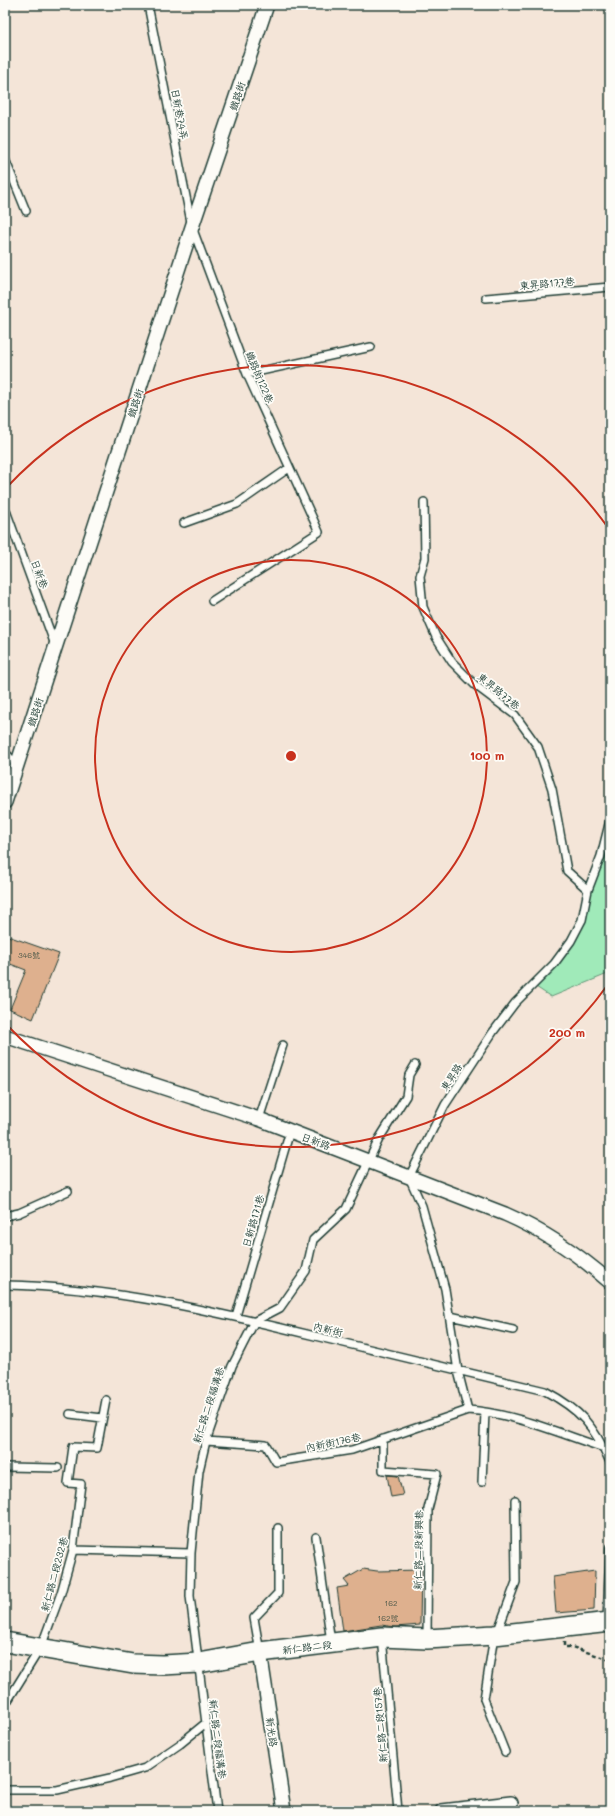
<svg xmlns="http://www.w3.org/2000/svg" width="615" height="1816" font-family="Mali,'LXGW WenKai TC',sans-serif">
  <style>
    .green { fill: #a0eab9; stroke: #609476 }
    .building { fill: #deb08e; stroke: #1f3d34 }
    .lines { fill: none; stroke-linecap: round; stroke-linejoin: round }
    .lane-casing { stroke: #1f3d34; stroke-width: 10 }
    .street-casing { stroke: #1f3d34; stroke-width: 16 }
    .secondary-casing { stroke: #1f3d34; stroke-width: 22 }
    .path { stroke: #1f3d34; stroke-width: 2.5; stroke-dasharray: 4 3; stroke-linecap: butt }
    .lane { stroke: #fdfcf7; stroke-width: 7 }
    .street { stroke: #fdfcf7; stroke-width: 13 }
    .secondary { stroke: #fdfcf7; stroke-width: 19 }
    .ring { fill: none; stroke: #c8321e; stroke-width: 2 }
    .labels { text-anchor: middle; stroke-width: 3.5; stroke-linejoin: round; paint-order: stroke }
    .number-label { font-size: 8px; fill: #4f5a4a }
    .street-label { font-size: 10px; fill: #1f3d34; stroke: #fdfcf7 }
    .centre { fill: #c8321e; stroke: #fdfcf7; stroke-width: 2 }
    .ring-label { font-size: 12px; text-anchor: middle; font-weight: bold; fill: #c8321e; stroke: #fdfcf7; stroke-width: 3.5; stroke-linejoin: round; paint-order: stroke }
  </style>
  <rect width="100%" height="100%" fill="#f4e5d8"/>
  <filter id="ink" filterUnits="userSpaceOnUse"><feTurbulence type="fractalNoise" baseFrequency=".025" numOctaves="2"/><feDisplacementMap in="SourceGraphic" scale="8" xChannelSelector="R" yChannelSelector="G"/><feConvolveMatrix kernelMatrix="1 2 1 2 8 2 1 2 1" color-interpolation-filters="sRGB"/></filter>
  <g filter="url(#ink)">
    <path class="green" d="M610,833V973L551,997L533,985L570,941Z"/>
    <path class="building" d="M5,935L59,954L33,1019L10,1009L26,970L5,962Z
      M387,1475L398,1476L403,1495L391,1497Z
      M363,1569L377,1571L421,1570L420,1625L395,1627L381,1625L343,1631L337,1588L349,1586L344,1580Z
      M595,1571L594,1610L556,1613L553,1577Z"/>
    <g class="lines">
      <defs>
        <path id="lane" d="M148,5L192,227L247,374L319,532L212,601
          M5,159L26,211
          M486,298L610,287
          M247,374L371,347
          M424,502L425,558L420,576L423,607L436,637L452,662L475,685L515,715L538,747L552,789L567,871L588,890
          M5,508L55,645
          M184,523L237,504L289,468
          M5,752L17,766
          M259,1119L283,1045
          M5,1216L19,1213L68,1191
          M5,1285C111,1287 213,1311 315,1336C392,1355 469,1373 545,1391C581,1410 594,1426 610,1462
          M236,1316L290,1131
          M450,1316L513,1330
          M468,1410L458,1371L445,1289L422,1206L409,1177L445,1105L493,1032L515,1003L554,964L571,941L582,920L588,890L601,856L610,820
          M70,1414L102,1418
          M383,1439V1470L437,1474L428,1509L427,1639
          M206,1441L266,1445L276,1462L352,1450L468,1410C513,1413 561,1434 604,1448
          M5,1467L58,1468
          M482,1482L485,1412
          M316,1537L331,1642
          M73,1550L191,1553
          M607,1622L610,1548
          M497,1633L516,1582L515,1500
          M494,1636L484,1699L505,1752
          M382,1637L398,1811
          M260,1652L254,1618L278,1593V1528
          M5,1705L41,1647L61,1593L73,1550L81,1484L68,1483L73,1447L97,1448L106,1400
          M5,1790H57L110,1778L145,1768L180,1744L207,1722
          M217,1811L190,1596L191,1553L199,1471L206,1441L232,1366L255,1321L280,1308L306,1271L313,1240L346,1209L379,1139L406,1096L409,1075L415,1065"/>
        <path id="street" d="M5,802L192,227L267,5
          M5,1036L259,1119L505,1214C544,1231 578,1254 610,1282
          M260,1652L284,1811
          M442,1811L511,1803"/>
        <path id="secondary" d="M5,1642L133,1664L163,1665L199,1663L260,1652L382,1637L427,1639L494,1635L610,1622"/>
      </defs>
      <use href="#lane" class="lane-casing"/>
      <use href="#street" class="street-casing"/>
      <use href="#secondary" class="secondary-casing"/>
      <path class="path" d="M564,1642V1647H572L610,1660"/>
      <use href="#lane" class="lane"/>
      <use href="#street" class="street"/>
      <use href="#secondary" class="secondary"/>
    </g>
  </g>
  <g class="ring">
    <circle cx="291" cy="756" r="196"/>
    <path d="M609 983A391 391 0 0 1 5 1023M5 489A391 391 0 0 1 609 529"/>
  </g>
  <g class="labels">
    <g class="number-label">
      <text x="29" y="958">346號</text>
      <text x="391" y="1606">162</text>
      <text x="388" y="1621">162號</text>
    </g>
    <g class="street-label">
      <text transform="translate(237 96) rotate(-72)" y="4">鐵路街</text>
      <text transform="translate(180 114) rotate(79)" y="4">日新巷74弄</text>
      <text transform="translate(547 283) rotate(-5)" y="4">東昇路177巷</text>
      <text transform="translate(260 377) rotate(67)" y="4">鐵路街122巷</text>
      <text transform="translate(135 403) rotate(-72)" y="4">鐵路街</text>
      <text transform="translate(40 574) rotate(70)" y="4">日新巷</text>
      <text transform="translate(499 691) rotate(39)" y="4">東昇路77巷</text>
      <text transform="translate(35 712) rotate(-72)" y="4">鐵路街</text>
      <text transform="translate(451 1077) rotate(-57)" y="4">東昇路</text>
      <text transform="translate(316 1141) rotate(20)" y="4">日新路</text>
      <text transform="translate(253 1221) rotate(-74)" y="4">日新路171巷</text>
      <text transform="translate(328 1329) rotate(14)" y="4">內新街</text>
      <text transform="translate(208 1405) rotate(-72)" y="4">新仁路二段福溝巷</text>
      <text transform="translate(333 1442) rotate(-12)" y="4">內新街176巷</text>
      <text transform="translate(418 1550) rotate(-89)" y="4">新仁路二段新興巷</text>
      <text transform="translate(54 1574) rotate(-75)" y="4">新仁路二段232巷</text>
      <text transform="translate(307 1647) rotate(-7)" y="4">新仁路二段</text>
      <text transform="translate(380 1725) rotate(-95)" y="4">新仁路二段157巷</text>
      <text transform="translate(272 1732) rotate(82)" y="4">新光路</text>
      <text transform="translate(218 1739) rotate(83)" y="4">新仁路二段福溝巷</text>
    </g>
  </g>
  <circle cx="291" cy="756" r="6" class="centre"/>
  <g class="ring-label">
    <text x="487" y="760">100 m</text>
    <text x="567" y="1037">200 m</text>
  </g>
  <rect width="615" height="1816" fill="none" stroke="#fdfcf7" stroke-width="20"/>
  <rect x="10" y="10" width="595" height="1796" fill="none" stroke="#1f3d34" stroke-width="1.5" filter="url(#ink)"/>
</svg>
